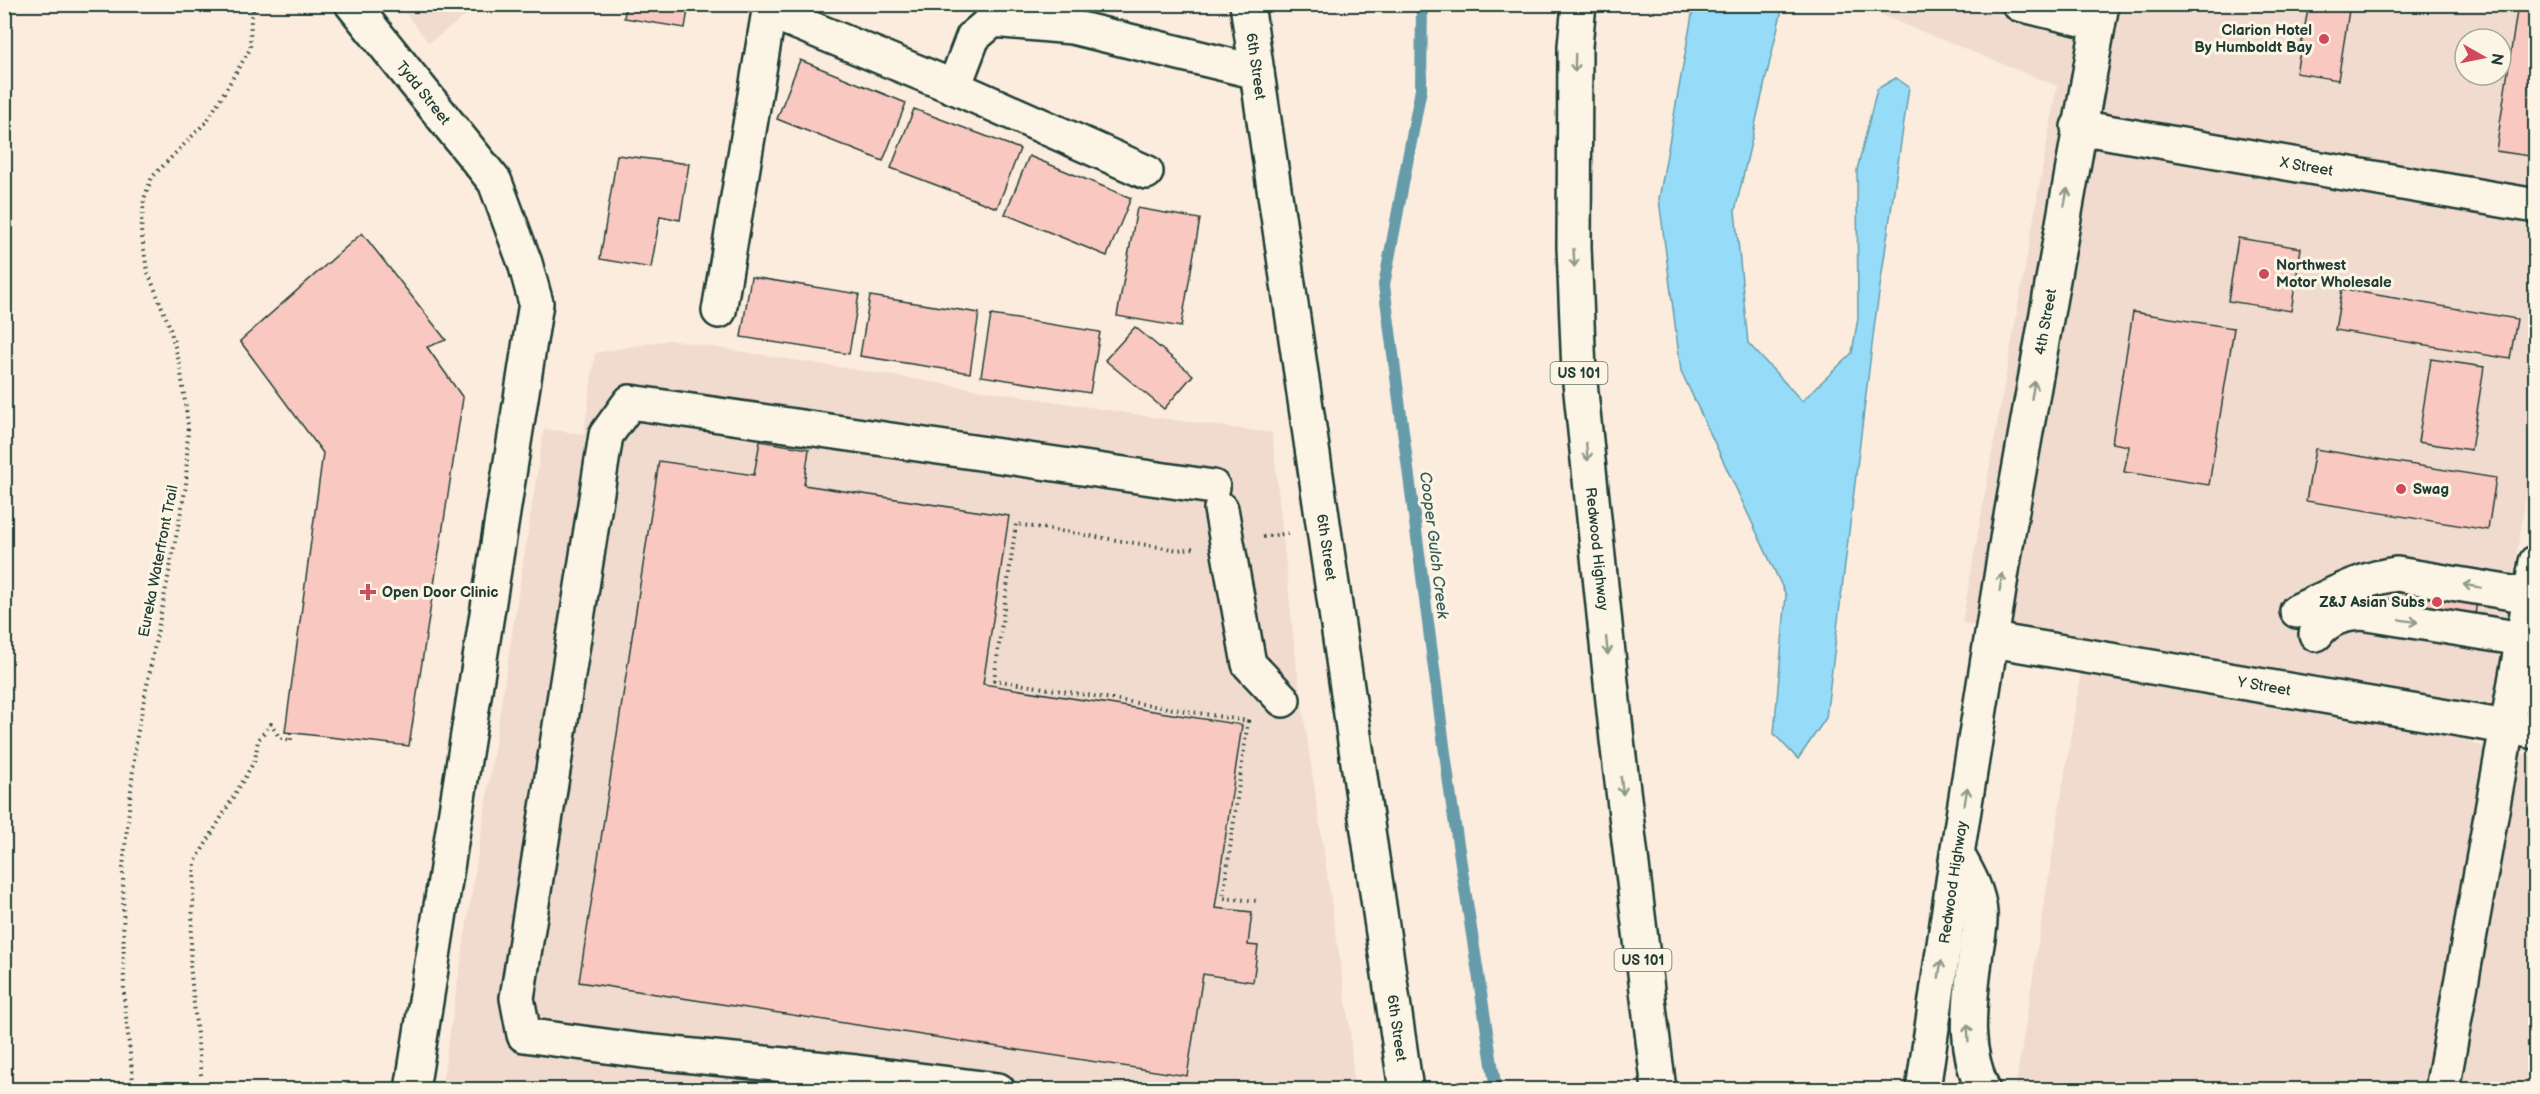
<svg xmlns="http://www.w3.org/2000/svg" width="2540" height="1094" font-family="'Balsamiq Sans',sans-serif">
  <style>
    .built { fill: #f1dbcf; fill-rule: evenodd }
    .water { fill: #96dcf8; stroke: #669caa; stroke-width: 1.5 }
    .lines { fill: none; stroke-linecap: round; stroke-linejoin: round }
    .stream { stroke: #669caa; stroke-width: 12 }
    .building { fill: #f9c9c1; stroke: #1f3d34; stroke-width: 1.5 }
    .minor-casing { stroke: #1f3d34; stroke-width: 38 }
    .highway-casing { stroke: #1f3d34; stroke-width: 38 }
    .path { stroke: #1f3d34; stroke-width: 4; stroke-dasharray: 1.5 4.5; stroke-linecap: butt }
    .minor { stroke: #fcf5e5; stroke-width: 33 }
    .highway { stroke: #fcf5e5; stroke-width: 33 }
    .oneway { stroke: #8e998c }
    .poi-dot { fill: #d1495b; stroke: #fcf5e5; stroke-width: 2 }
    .labels { text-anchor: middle; stroke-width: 6; stroke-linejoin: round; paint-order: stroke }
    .shield { fill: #fcf5e5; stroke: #617469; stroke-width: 1.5 }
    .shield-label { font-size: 14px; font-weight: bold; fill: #1f3d34 }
    .poi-label { font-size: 15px; font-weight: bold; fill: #1f3d34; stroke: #fcf5e5; text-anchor: start }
    .street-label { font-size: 15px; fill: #1f3d34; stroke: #fcf5e5 }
    .water-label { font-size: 16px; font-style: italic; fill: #375d5b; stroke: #fcf5e5 }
  </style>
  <rect width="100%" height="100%" fill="#fbecde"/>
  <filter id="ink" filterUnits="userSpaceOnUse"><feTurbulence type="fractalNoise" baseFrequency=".0167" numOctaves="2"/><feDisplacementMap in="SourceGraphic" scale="12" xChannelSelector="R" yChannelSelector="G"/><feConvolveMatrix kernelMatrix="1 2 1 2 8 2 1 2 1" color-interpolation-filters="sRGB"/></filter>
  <g filter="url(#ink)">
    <path class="built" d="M399,5H479L429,43Z
      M1856,5H2535V441L2492,709L1962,623L2057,86ZM2465,39H2501V75H2465Z
      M669,340L1152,417L1272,433L1297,670L1350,1029L1354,1089L441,1090L544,429L584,434L595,353Z
      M2082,665L2463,730L2473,744L2535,756V1089L2015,1090Z"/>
    <path class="water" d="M1694,4L1783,5L1735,211L1748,343L1802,401L1852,353L1858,318L1857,170L1877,89L1896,78L1909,87L1875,321L1826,718L1798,759L1774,734L1786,595L1681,371L1659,199Z"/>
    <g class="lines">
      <path class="stream" d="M1422,4L1421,89L1384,285L1451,799L1496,1090"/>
    </g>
    <path class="building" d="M626,4H689L685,28L624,18Z
      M2309,4H2350L2338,80L2296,73Z
      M2518,4H2536V157L2496,151Z
      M800,60L906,103L883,161L777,119Z
      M914,109L1020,149L997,208L891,168Z
      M617,155L689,164L680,220L660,216L651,268L600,259Z
      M1029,156L1131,198L1107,256L1005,214Z
      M1137,208L1200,219L1181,327L1117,316Z
      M362,233L446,340L427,347L463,398L409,746L285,732L323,453L240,341Z
      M2238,238L2301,248L2291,311L2228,301Z
      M751,277L859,294L849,354L741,337Z
      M2342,289L2517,319L2510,359L2335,330Z
      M870,296L979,313L970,373L860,356Z
      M2133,312L2234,328L2209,485L2124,472L2129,446L2112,443Z
      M991,315L1100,332L1090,393L981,376Z
      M1135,327L1193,375L1164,409L1105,360Z
      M2431,359L2484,367L2471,450L2418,442Z
      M760,441L809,449L804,485L1009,516L983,684L1242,725L1215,908L1252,912L1248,945L1258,946L1253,982L1203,974L1187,1076L579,982L659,461L754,475Z
      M2315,449L2496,478L2488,530L2306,501Z
      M2400,583L2478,595L2474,621L2395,608Z"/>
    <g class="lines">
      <defs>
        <g id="minor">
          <path id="s1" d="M352,4L495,182L525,263L536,303L412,1090"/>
          <path id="s2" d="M1247,4L1406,1090"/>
          <path d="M2019,4L2098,23"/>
          <path d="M954,87L973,37L993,20L1072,27L1257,72"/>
          <path id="s3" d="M2078,127L2536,206"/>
          <path d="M719,311L769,11L954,87L1146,172"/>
          <path d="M1221,509L1249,664L1283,700"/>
          <path d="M2297,611C2328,597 2362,578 2397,574L2530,596"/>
          <path d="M2316,634C2328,618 2344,614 2362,613L2522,639"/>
          <path id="s4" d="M1992,640L2536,732"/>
          <path d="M998,1090L856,1072L643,1051L524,1035L517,998L606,435L630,402L1213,487"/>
          <path d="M2442,1090C2472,913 2506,738 2536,562"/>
        </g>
        <g id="highway">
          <path id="s5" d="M1579,4L1575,46L1574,247L1579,373L1617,740L1659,1090"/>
          <path d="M1957,854C1967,872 1979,892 1980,913C1981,925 1978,938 1976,950C1971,1001 1961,1041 1983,1090"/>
          <path id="s6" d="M1923,1090L1957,854L2008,533L2102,4"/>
        </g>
      </defs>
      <use href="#minor" class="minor-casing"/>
      <use href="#highway" class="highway-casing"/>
      <path class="path" d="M1263,537L1288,533
        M1193,548L1178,550L1016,524L994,680L1248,721L1249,718
        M1248,721L1223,898L1257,901
        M201,1075L190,964L195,862L255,760L258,740L271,724L279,737L291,741V733
        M134,1090L124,998L123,867L136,741L186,486L188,425L180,365L169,325L147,270L141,231L144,199L152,177L207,121L250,49L251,17L255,4"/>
      <use href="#minor" class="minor"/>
      <use href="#highway" class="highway"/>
    </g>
    <defs><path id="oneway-shaft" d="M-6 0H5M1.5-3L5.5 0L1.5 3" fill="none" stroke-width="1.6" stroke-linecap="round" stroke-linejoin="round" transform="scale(1.5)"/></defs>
    <g class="oneway">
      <use href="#oneway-shaft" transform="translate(1575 63) rotate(91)"/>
      <use href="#oneway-shaft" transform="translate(2066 197) rotate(-80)"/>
      <use href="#oneway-shaft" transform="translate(1574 258) rotate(87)"/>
      <use href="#oneway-shaft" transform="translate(2033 390) rotate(-80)"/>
      <use href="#oneway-shaft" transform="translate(1587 452) rotate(84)"/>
      <use href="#oneway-shaft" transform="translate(2001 582) rotate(-81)"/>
      <use href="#oneway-shaft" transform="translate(2472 586) rotate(-170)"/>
      <use href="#oneway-shaft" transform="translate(2409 621) rotate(9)"/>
      <use href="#oneway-shaft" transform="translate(1607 646) rotate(84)"/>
      <use href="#oneway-shaft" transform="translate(1622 786) rotate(83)"/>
      <use href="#oneway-shaft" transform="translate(1966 796) rotate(-81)"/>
      <use href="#oneway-shaft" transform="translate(1940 969) rotate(-82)"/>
      <use href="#oneway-shaft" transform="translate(1968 1033) rotate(-93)"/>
    </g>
  </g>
  <g class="poi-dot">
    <circle cx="2324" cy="39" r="6"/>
    <circle cx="2264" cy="274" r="6"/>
    <circle cx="2401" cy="489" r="6"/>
    <path d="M365 583h6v6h6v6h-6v6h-6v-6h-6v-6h6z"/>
    <circle cx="2437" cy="602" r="6"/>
  </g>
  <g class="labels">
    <g class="shield">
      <rect x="1550.5" y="362" width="57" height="22" rx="4.5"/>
      <rect x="1614.5" y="949" width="57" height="22" rx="4.5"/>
    </g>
    <g class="shield-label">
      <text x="1579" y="378">US 101</text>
      <text x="1643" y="965">US 101</text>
    </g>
    <g class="poi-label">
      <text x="2312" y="35" text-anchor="end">Clarion Hotel<tspan x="2312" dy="17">By Humboldt Bay</tspan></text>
      <text x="2276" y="270">Northwest<tspan x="2276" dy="17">Motor Wholesale</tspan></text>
      <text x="2413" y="494">Swag</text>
      <text x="382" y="597">Open Door Clinic</text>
      <text x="2425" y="607" text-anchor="end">Z&amp;J Asian Subs</text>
    </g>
    <g class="street-label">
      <text dy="5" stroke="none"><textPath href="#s2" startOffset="63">6th Street</textPath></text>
      <text dy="5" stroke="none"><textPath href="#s1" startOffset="114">Tydd Street</textPath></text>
      <text dy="5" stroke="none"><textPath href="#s3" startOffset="232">X Street</textPath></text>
      <text dy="5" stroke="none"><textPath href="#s6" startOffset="778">4th Street</textPath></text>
      <text dy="5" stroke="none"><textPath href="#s2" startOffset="549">6th Street</textPath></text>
      <text dy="5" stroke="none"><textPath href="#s5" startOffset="546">Redwood Highway</textPath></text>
      <text transform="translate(158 561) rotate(-79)" y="5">Eureka Waterfront Trail</text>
      <text dy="5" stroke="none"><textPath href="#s4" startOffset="276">Y Street</textPath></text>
      <text dy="5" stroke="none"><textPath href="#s6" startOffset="210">Redwood Highway</textPath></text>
      <text dy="5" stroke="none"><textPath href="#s2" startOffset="1035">6th Street</textPath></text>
    </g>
    <g class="water-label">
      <text transform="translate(1435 545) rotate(83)" y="6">Cooper Gulch Creek</text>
    </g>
  </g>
  <rect width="2540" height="1094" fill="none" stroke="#fcf5e5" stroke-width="24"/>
  <rect x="12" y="12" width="2516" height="1070" fill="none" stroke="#1f3d34" stroke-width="2" filter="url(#ink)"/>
  <g transform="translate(2483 57) rotate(99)"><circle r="28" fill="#fcf5e5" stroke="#a4ab9e" stroke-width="1.5"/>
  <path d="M0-4.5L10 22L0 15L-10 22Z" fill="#d1495b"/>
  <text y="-9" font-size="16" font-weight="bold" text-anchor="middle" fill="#1f3d34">N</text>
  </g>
</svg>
